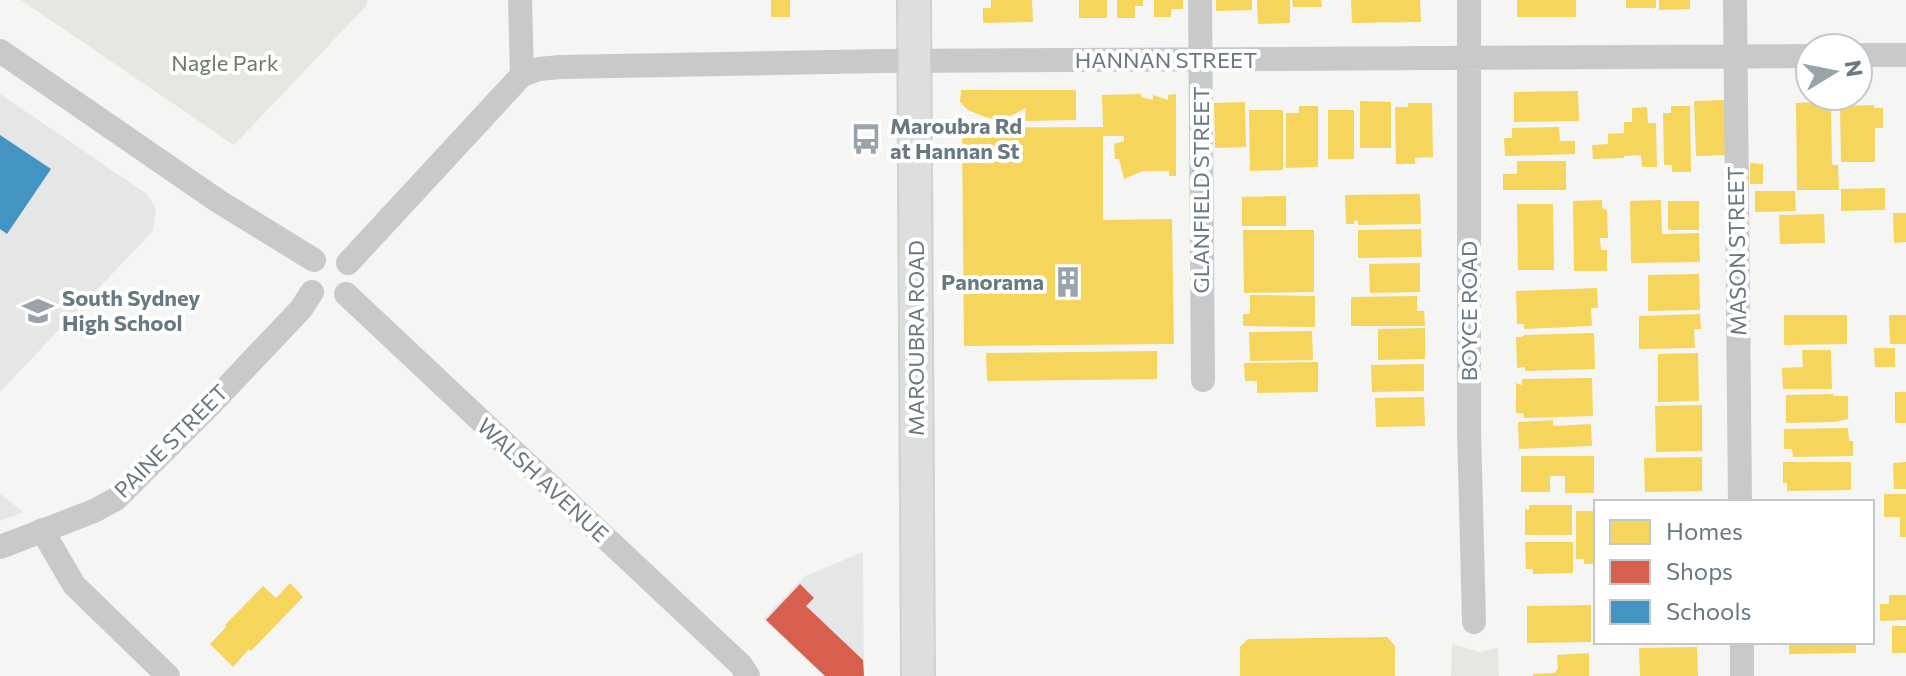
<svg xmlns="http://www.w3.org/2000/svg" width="1906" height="676" font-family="Commissioner,sans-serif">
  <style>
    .built { fill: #e5e7e7 }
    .green { fill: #e4e7e2 }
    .homes { fill: #f6d55c }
    .shops { fill: #d6604d }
    .schools { fill: #4393c3 }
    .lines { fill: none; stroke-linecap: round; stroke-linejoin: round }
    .major-casing { stroke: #d0d1d1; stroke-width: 36 }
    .minor { stroke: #c8c9ca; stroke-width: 24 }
    .major { stroke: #dddede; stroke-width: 32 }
    .labels { text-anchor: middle; stroke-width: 8; stroke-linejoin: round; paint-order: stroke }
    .street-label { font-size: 22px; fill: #677982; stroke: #fff }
    .park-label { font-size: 22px; fill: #6c7a66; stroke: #fff }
    .poi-label { font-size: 22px; font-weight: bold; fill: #677982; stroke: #fff; text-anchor: start }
  </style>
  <rect width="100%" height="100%" fill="#f5f5f4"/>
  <path class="built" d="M0,94L147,194L156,209L153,231L0,392Z
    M0,494L24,512L0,521Z
    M863,552L864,676H824L763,619L805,576Z"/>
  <path class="green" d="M21,0H367V5L234,145Z
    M1452,644L1480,652L1498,648L1499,676H1451Z"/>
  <path class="homes" d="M771,0H790V17H771Z
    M991,0H1032L1033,22L983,23V8H991Z
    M1079,0H1107V18H1079Z
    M1117,0H1143V6H1135V18H1117Z
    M1154,0H1183V9H1171V17H1154Z
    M1216,0H1252V10L1216,11Z
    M1257,0H1290V23L1258,24Z
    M1292,0H1321L1322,7H1293Z
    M1351,0H1420L1421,22L1352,23Z
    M1517,0H1576V17H1517Z
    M1626,0H1656V8H1626Z
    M1659,0H1690V9L1659,10Z
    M961,90H1076V120L1025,121L1026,108L1011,116L993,119L985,117L968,110L960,102Z
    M1578,91L1579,121L1514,122V92Z
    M1141,94V97L1153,100V95L1168,100V95L1176,94V176H1169V171H1143L1124,179L1119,159H1115L1114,144L1124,141V136H1103V220L1172,219L1174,344L964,346L962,128L1103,127L1102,95Z
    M1725,100L1727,155L1696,156L1694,101Z
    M1360,101L1391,102V148H1360Z
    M1245,102L1246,147L1215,148L1214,103Z
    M1819,102V107H1831L1832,165H1838L1839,190H1797L1796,103Z
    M1408,103H1432L1433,157L1415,158V164H1396L1395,107H1408Z
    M1874,105V108H1883V128H1875V162H1841L1840,106Z
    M1299,106H1318V167L1286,168V113H1299Z
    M1671,106H1690L1691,172H1672V165H1664L1663,113H1671Z
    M1647,107L1648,123H1656L1657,167H1642L1641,155L1624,156V158L1593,159L1592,145L1608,144V134L1624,133V122H1632V108Z
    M1249,110H1283V170L1250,171Z
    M1328,110H1354V159H1328Z
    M1559,127L1560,141H1575V154L1505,156L1504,138H1512V128Z
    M1517,161H1566V190H1503V174H1517Z
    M1750,163L1763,164V184H1750Z
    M1885,188V210L1841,211V189Z
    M1755,191H1795L1796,211L1755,212Z
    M1420,194L1421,224L1358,225V220L1354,221V224H1346L1345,195Z
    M1286,196V226H1242V197Z
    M1602,200V208L1607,210L1608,238H1600L1601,250H1607V271H1574L1573,201Z
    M1661,200L1662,234L1699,233L1700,262L1631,263L1630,201Z
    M1668,201H1699V230H1668Z
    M1517,204H1553L1554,270H1518Z
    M1893,213H1906V242L1894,243Z
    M1824,214L1825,243L1780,244L1779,215Z
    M1421,229L1422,257L1358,258V230Z
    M1243,230H1314V292L1244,293Z
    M1420,263V292L1370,293L1369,264Z
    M1699,274L1700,310L1648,311V275Z
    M1597,288L1598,308H1591L1592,326L1524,329V324H1517L1516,291Z
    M1250,295L1315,296V327L1243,326V314H1250Z
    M1417,296V311H1424L1425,326H1351V297Z
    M1700,314L1701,329H1694L1695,348L1639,349V316Z
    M1784,315H1847V344L1784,345Z
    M1889,315H1906V344H1890Z
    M1425,328V359L1378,360V329Z
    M1312,331L1313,360L1250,361L1249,332Z
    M1594,333L1595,369L1525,371V367L1517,368L1516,337H1522L1524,335Z
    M1874,348H1895V367H1875Z
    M1802,350H1831L1832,389H1783L1782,368L1803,367Z
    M1157,351V379L987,381L986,353Z
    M1698,353L1699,401L1658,402V354Z
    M1318,362V392L1257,393V381H1245L1244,363Z
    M1424,364V391L1372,392L1371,365Z
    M1592,378L1593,416L1524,418L1523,413H1516V383L1522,385V379Z
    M1895,392H1906V423H1895Z
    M1833,394L1834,396H1848V419L1834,422L1786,423V395Z
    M1424,397L1425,426L1376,427L1375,398Z
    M1702,405V451L1656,452L1655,406Z
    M1553,420V426L1591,424L1592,446L1519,449L1518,422Z
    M1848,428L1849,441H1853V456L1793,457L1792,449H1784V429Z
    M1521,456H1594V493H1565V476H1550V492H1521Z
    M1702,457V491L1645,492L1644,458Z
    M1783,462H1851V490L1787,491V483H1783Z
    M1906,462V489H1894L1893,463Z
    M1884,494H1906V537H1900V517H1884Z
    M1529,505H1572V535H1525V509L1529,510Z
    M1576,511H1596V564H1584V559H1576Z
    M1525,542H1573V573L1533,574V569H1526Z
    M290,583L303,597L251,651L249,649L233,667L210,644L226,627L225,625L263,586L276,598Z
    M1889,595H1906V620L1880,621V604H1889Z
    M1591,605V642L1527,643V606Z
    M1892,626H1906V653H1892Z
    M1387,637L1395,646V676H1240V647L1248,639Z
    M1789,642H1856V653L1789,654Z
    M1697,647L1698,676H1640L1639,648Z
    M1589,653V676H1533V674L1555,673L1558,668L1557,655Z"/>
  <path class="shops" d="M800,584L814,598L806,606L863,660L864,676H825L766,620Z"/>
  <path class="schools" d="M0,135L51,169L7,234L0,229Z"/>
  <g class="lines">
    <defs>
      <path id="major" d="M914,0L918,676"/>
    </defs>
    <use href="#major" class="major-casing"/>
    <path class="minor" d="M1200,0L1203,380
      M1469,0V429L1474,622
      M1735,0L1740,502
      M0,51L218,201L314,260
      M1858,55H1906
      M522,75L539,69L560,67L884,61L1810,56
      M348,263L522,75L520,0
      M346,294L741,665L748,676
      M42,530L74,585L168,676
      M0,547L94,511L116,499L212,403L301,309L312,292
      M1742,676V642"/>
    <use href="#major" class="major"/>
  </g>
  <defs>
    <symbol id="bus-bare" viewBox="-9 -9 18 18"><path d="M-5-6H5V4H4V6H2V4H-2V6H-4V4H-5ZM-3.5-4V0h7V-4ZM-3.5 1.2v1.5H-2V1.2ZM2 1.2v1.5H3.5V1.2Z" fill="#99a4aa" stroke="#fff" stroke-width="2.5" paint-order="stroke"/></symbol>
    <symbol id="building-bare" viewBox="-9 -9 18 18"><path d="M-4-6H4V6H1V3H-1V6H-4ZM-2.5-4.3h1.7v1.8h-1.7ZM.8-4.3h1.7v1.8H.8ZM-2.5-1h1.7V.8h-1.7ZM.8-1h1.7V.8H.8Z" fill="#99a4aa" stroke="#fff" stroke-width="2.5" paint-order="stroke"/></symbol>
    <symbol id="school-bare" viewBox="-9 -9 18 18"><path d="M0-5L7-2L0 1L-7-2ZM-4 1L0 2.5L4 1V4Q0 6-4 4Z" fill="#99a4aa" stroke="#fff" stroke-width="2.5" paint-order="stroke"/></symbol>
  </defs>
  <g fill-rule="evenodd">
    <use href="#bus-bare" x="844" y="117" width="44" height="44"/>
    <use href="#building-bare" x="1046" y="260" width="44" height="44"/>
    <use href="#school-bare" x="16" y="289" width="44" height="44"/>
  </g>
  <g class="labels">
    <g class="street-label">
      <text x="1166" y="68">HANNAN STREET</text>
      <text transform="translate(1201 190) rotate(-90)" y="8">GLANFIELD STREET</text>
      <text transform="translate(1737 251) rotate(-91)" y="8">MASON STREET</text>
      <text transform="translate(1469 311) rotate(-90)" y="8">BOYCE ROAD</text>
      <text transform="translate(916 338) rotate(-90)" y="8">MAROUBRA ROAD</text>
      <text transform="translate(171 441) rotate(-45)" y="8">PAINE STREET</text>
      <text transform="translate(543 480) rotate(43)" y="8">WALSH AVENUE</text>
    </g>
    <g class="park-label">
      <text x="225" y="71">Nagle Park</text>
    </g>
    <g class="poi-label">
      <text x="890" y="134">Maroubra Rd<tspan x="890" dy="25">at Hannan St</tspan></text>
      <text x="1044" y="290" text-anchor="end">Panorama</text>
      <text x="62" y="306">South Sydney<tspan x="62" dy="25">High School</tspan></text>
    </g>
  </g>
  <rect x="1594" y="500" width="280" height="144" fill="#ffffff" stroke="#c2c9cd" stroke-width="2"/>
  <rect x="1610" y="520" width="40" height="24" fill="#f6d55c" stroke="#c2c9cd" stroke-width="2"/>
  <text x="1666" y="540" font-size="24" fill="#677982">Homes</text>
  <rect x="1610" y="560" width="40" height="24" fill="#d6604d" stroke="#c2c9cd" stroke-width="2"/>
  <text x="1666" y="580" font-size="24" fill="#677982">Shops</text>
  <rect x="1610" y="600" width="40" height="24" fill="#4393c3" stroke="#c2c9cd" stroke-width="2"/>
  <text x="1666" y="620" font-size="24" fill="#677982">Schools</text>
  <g transform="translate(1834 72) rotate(80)"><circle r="38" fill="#ffffff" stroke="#c2c9cd" stroke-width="2"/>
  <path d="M0-6L14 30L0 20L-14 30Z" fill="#99a4aa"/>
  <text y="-12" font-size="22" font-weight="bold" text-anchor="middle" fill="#677982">N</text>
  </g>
</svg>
